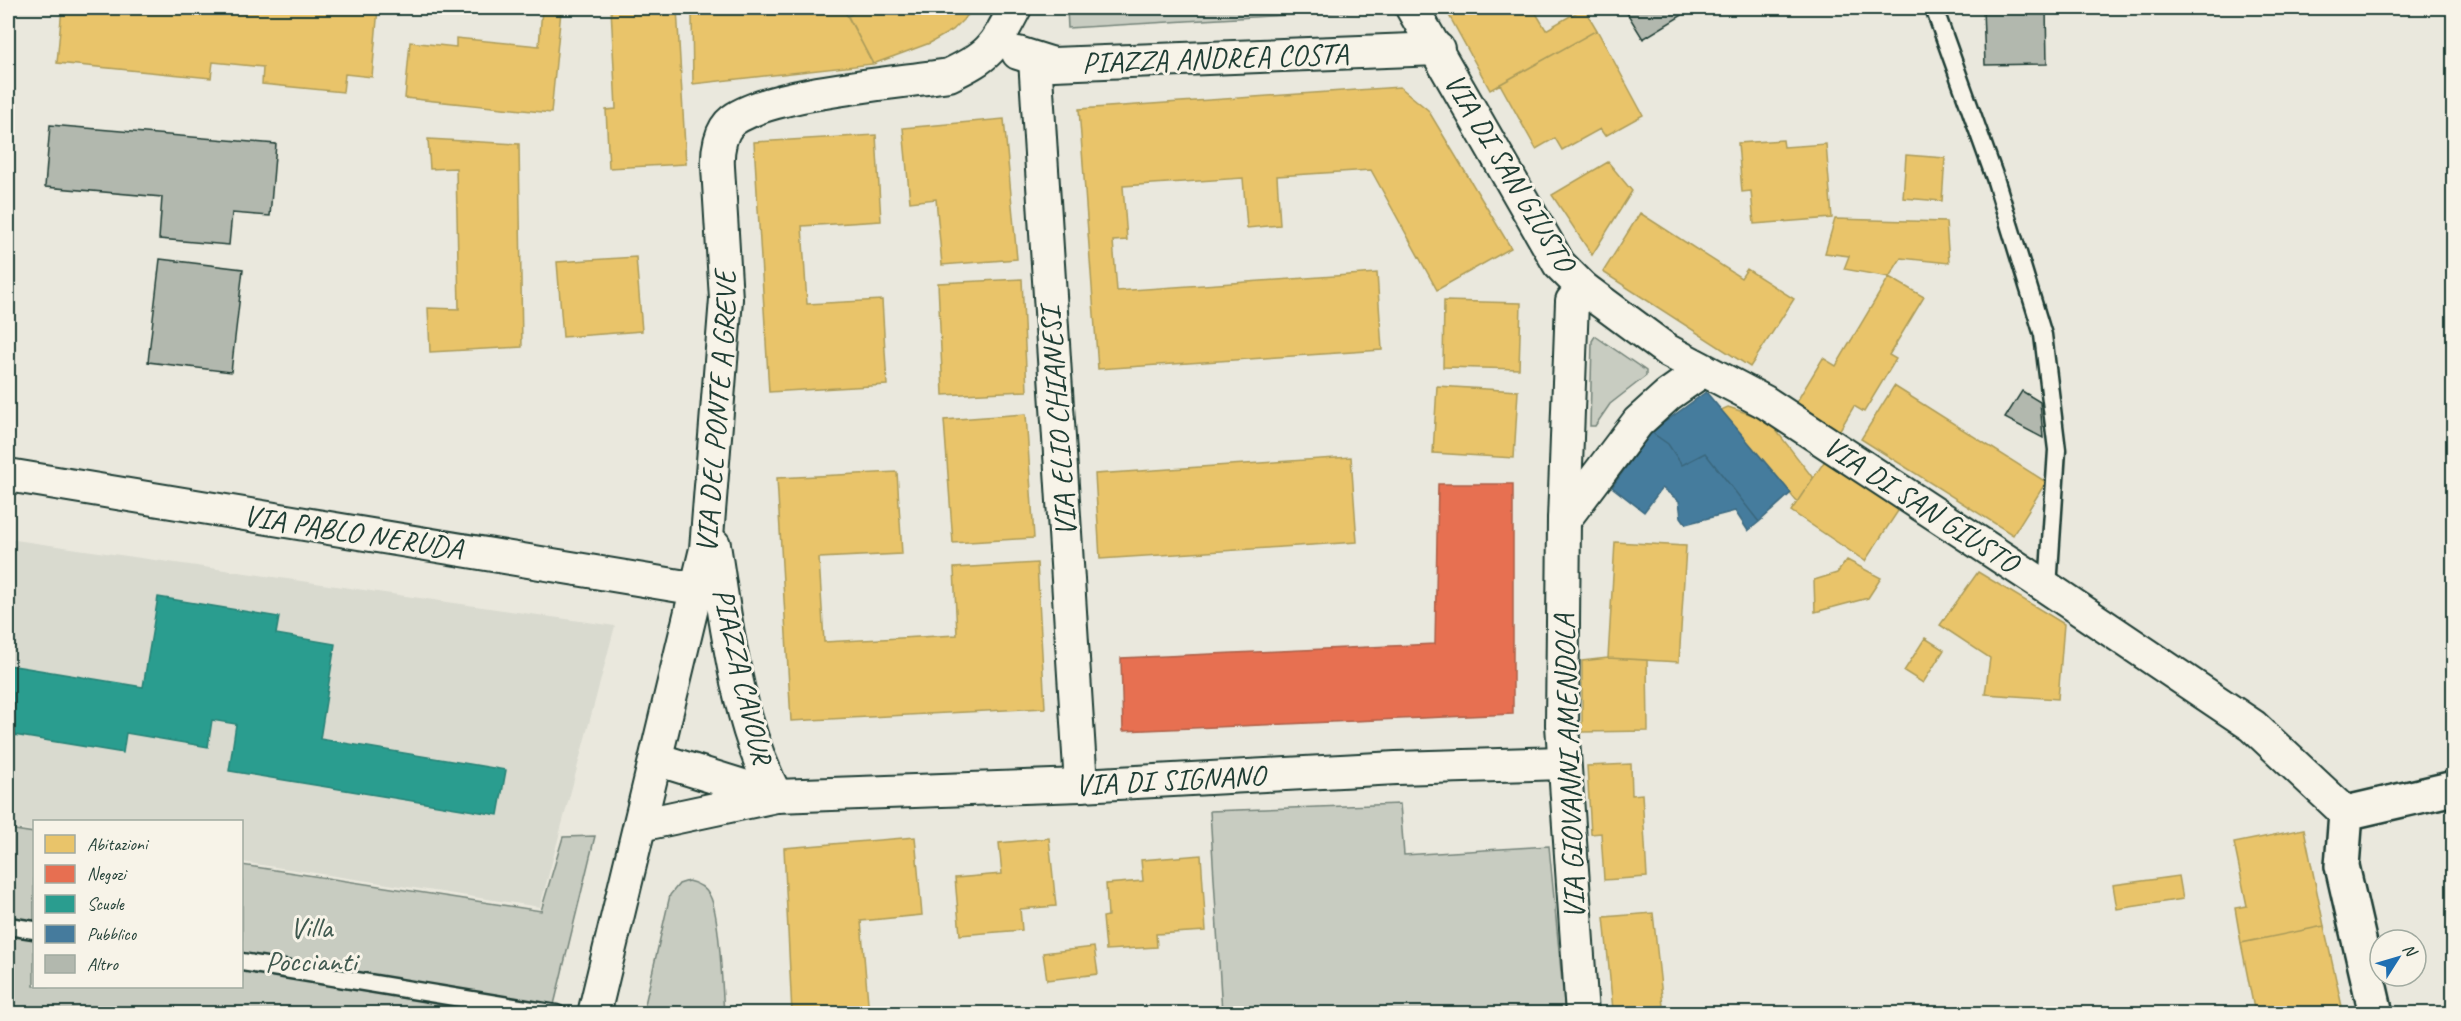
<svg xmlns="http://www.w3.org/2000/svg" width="2461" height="1021" font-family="Caveat,sans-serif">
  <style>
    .built { fill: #d9dacf }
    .green { fill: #c8ccc1; stroke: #74847a; stroke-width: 1.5 }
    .homes { fill: #e9c46a; stroke: #ac9c5a; stroke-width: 1.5 }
    .shops { fill: #e76f51; stroke: #ab6048; stroke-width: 1.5 }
    .schools { fill: #2a9d8f; stroke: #278074; stroke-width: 1.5 }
    .public { fill: #457b9d; stroke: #3a687e; stroke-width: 1.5 }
    .building { fill: #b2b8ae; stroke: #1f3d34; stroke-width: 1.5 }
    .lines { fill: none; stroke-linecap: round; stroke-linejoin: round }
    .service-casing { stroke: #1f3d34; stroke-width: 21 }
    .minor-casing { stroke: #1f3d34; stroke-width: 36 }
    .secondary-casing { stroke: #1f3d34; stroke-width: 38 }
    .service { stroke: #f7f3e8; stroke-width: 16 }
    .minor { stroke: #f7f3e8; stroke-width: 32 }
    .secondary { stroke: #f7f3e8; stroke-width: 33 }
    .labels { text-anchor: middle; stroke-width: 6; stroke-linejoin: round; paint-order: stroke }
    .street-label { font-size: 30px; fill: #1f3d34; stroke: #f7f3e8 }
    .park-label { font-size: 30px; fill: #415a50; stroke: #f7f3e8 }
  </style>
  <rect width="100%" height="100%" fill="#eae8dd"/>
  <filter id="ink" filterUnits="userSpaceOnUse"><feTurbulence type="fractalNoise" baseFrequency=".0167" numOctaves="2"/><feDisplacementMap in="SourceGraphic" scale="12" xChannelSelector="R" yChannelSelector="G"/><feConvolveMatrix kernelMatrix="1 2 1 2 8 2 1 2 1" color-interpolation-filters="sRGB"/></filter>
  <g filter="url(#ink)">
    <path class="built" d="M8,539L615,626L540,907L242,862V822H34V831L8,827Z"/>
    <path class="green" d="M1067,8H1383L1387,9L1068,28Z
      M1595,336L1646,371V376L1610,404L1595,426H1590L1592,341Z
      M1400,804L1404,855L1549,846L1565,1013H1222L1210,811Z
      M8,829L34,833V986H242V865L541,911L563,837L595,836L552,1013L8,1014Z
      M688,881C698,883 705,887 710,896C720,915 722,989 724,1013H643L670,895L679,884Z"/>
    <path class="homes" d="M62,8H378L372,77L345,74L343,92L262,84L263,67L213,62L211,78L57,63Z
      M611,8H677L686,164L609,168L606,110L616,109Z
      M745,8H843L873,64L693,84L692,14Z
      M863,8H975L953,30L930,43L873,64L848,16Z
      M1445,8H1533L1546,30L1584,8L1597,30L1490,90Z
      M542,9L561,11L551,113L405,98L410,42L456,47V38L539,46Z
      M1597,30L1643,115L1605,136L1600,129L1562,150L1555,138L1536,149L1500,84Z
      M1400,87L1428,110L1511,248L1437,290L1371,170L1277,176L1280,225L1247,228L1243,178L1123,186L1127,240L1113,241L1117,291L1377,273L1382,350L1098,369L1079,109Z
      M1004,119L1017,259L942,265L936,199L910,202L903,128Z
      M876,135L881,221L802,226L807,304L882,300L887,385L769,392L754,142Z
      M428,139L519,144L522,347L430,352L428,308L459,309L456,168L430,169Z
      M1783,140L1784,147L1826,144L1832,218L1754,224L1751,191L1742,192L1738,143Z
      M1906,155L1945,158L1942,201L1903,198Z
      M1608,162L1632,191L1592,255L1552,195Z
      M1640,213L1741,278L1747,269L1794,299L1750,367L1603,272Z
      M1835,219L1946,222L1949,263L1901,258L1889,277L1844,269L1849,256L1825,253Z
      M636,257L642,331L563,337L557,262Z
      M1889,277L1924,297L1889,355L1896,359L1864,412L1854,406L1838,433L1794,406L1823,358L1836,366Z
      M1022,279L1027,391L943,395L938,283Z
      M1444,301L1521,303L1519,369L1443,367Z
      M1437,386L1518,391L1514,458L1433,453Z
      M1894,386L2046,482L2013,535L1861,439Z
      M1728,407L1768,420L1813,478L1797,502L1721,410Z
      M1026,414L1034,538L953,543L944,420Z
      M1828,456L1902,505L1865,561L1791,511Z
      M1351,457L1357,542L1100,559L1095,474Z
      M897,472L902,554L819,558L824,642L957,635L954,568L1037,563L1045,708L791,721L777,478Z
      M1615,542L1686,546L1679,662L1608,658Z
      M1847,560L1881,578L1868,598L1815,612L1814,580L1837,573Z
      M1978,572L2064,624L2058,699L1985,694L1990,658L1940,625Z
      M1925,638L1944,650L1923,683L1904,671Z
      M1608,658L1647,660L1648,731L1582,732V661Z
      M1631,764L1632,795L1642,794L1647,877L1604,880L1601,833L1591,834L1587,766Z
      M2304,829L2324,926L2241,943L2235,908L2247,906L2234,843Z
      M915,837L922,915L861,921L869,1014H792L784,848Z
      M1049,838L1056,906L1020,909L1022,930L960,935L955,878L1002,874L999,843Z
      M1201,855L1206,931L1156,934L1157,947L1106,950L1103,917L1108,916L1106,884L1143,881L1141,860Z
      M2179,876L2183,899L2117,909L2113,885Z
      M1653,913L1663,1006L1613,1010L1604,917Z
      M2324,926L2343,1011L2328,1014H2255L2241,943Z
      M1094,947L1098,974L1047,980L1043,953Z"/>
    <path class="shops" d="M1438,484H1513V714L1123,731L1121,658L1435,644Z"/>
    <path class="schools" d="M158,597L279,617L276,634L335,644L320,739L506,770L498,815L229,771L236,724L212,720L208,747L126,733L123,753L8,734V665L143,687Z"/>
    <path class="public" d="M1706,392L1791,493L1759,522L1705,453L1682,465L1668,444L1651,432Z
      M1651,432L1668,444L1682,465L1705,453L1759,522L1748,531L1735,511L1686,524L1681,517L1679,501L1662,488L1644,512L1612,487Z"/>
    <path class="building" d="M1624,8H1680L1684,14L1643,39Z
      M1983,8H2046L2047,64L1985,65Z
      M50,125L276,144L270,216L232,213L229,245L159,239L162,197L45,187Z
      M160,259L243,269L231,372L148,362Z
      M2022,391L2040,402L2043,438L2005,418Z"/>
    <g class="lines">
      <defs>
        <path id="service" d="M1934,8L1995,178L2043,335L2057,450L2048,588
          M8,926L34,930
          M242,962L557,1014"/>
        <g id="minor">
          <path d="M1412,8L1559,264L1583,288L1668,351L1765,402L2048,588L2253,726L2346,813"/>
          <path d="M1018,53L1053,64L1438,49"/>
          <path d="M1035,59L1081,785"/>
          <path d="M8,475L698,589"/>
          <path d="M1564,520L1638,422L1668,395L1702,371"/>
          <path d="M714,545C727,628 737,722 776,796"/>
          <path d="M656,759L772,795"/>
          <path d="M640,825L776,796L1081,785L1396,768L1563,763"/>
          <path id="s1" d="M594,1014L706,549L726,299L718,167C717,151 720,130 733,120C772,92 897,83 949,75C991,55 994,48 1015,8"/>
          <path d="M1582,1014L1562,725L1564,520L1572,301L1583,288"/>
        </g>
        <path id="secondary" d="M2376,1014L2342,866L2346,813L2454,788"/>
      </defs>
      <use href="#service" class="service-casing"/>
      <use href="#minor" class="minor-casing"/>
      <use href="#secondary" class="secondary-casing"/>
      <use href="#service" class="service"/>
      <use href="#minor" class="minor"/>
      <use href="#secondary" class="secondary"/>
    </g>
  </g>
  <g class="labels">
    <g class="street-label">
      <text transform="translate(1215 58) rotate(-2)" y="10">PIAZZA ANDREA COSTA</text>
      <text transform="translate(1510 172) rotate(59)" y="10">VIA DI SAN GIUSTO</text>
      <text dy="10" stroke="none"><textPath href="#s1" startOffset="616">VIA DEL PONTE A GREVE</textPath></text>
      <text transform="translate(1058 422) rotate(-94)" y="10">VIA ELIO CHIANESI</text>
      <text transform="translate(1921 504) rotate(33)" y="10">VIA DI SAN GIUSTO</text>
      <text transform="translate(353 532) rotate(9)" y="10">VIA PABLO NERUDA</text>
      <text transform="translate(743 676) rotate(77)" y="10">PIAZZA CAVOUR</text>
      <text transform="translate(1569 767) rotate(-92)" y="10">VIA GIOVANNI AMENDOLA</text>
      <text transform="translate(1170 780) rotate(-3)" y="10">VIA DI SIGNANO</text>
    </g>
    <g class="park-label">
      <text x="311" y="937">Villa<tspan x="311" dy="34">Poccianti</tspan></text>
    </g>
  </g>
  <rect width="2461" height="1021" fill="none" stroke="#f7f3e8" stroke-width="30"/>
  <rect x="15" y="15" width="2431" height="991" fill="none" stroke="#1f3d34" stroke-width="2" filter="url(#ink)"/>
  <rect x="33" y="820" width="210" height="168" fill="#f7f3e8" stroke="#a1aaa0" stroke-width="1.5"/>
  <rect x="45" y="835" width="30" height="18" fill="#e9c46a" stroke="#a1aaa0" stroke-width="1.5"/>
  <text x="87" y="850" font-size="18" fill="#1f3d34">Abitazioni</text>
  <rect x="45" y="865" width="30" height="18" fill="#e76f51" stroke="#a1aaa0" stroke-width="1.5"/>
  <text x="87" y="880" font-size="18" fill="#1f3d34">Negozi</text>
  <rect x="45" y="895" width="30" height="18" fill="#2a9d8f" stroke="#a1aaa0" stroke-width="1.5"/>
  <text x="87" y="910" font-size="18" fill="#1f3d34">Scuole</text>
  <rect x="45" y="925" width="30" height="18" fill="#457b9d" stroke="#a1aaa0" stroke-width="1.5"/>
  <text x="87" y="940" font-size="18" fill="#1f3d34">Pubblico</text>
  <rect x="45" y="955" width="30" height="18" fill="#b2b8ae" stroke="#a1aaa0" stroke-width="1.5"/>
  <text x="87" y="970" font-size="18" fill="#1f3d34">Altro</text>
  <g transform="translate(2398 958) rotate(53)"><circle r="28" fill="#f7f3e8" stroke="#a1aaa0" stroke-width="1.5"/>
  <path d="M0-4.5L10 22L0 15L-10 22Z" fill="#1f6fb2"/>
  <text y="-9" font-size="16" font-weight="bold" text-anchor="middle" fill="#1f3d34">N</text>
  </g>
</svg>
